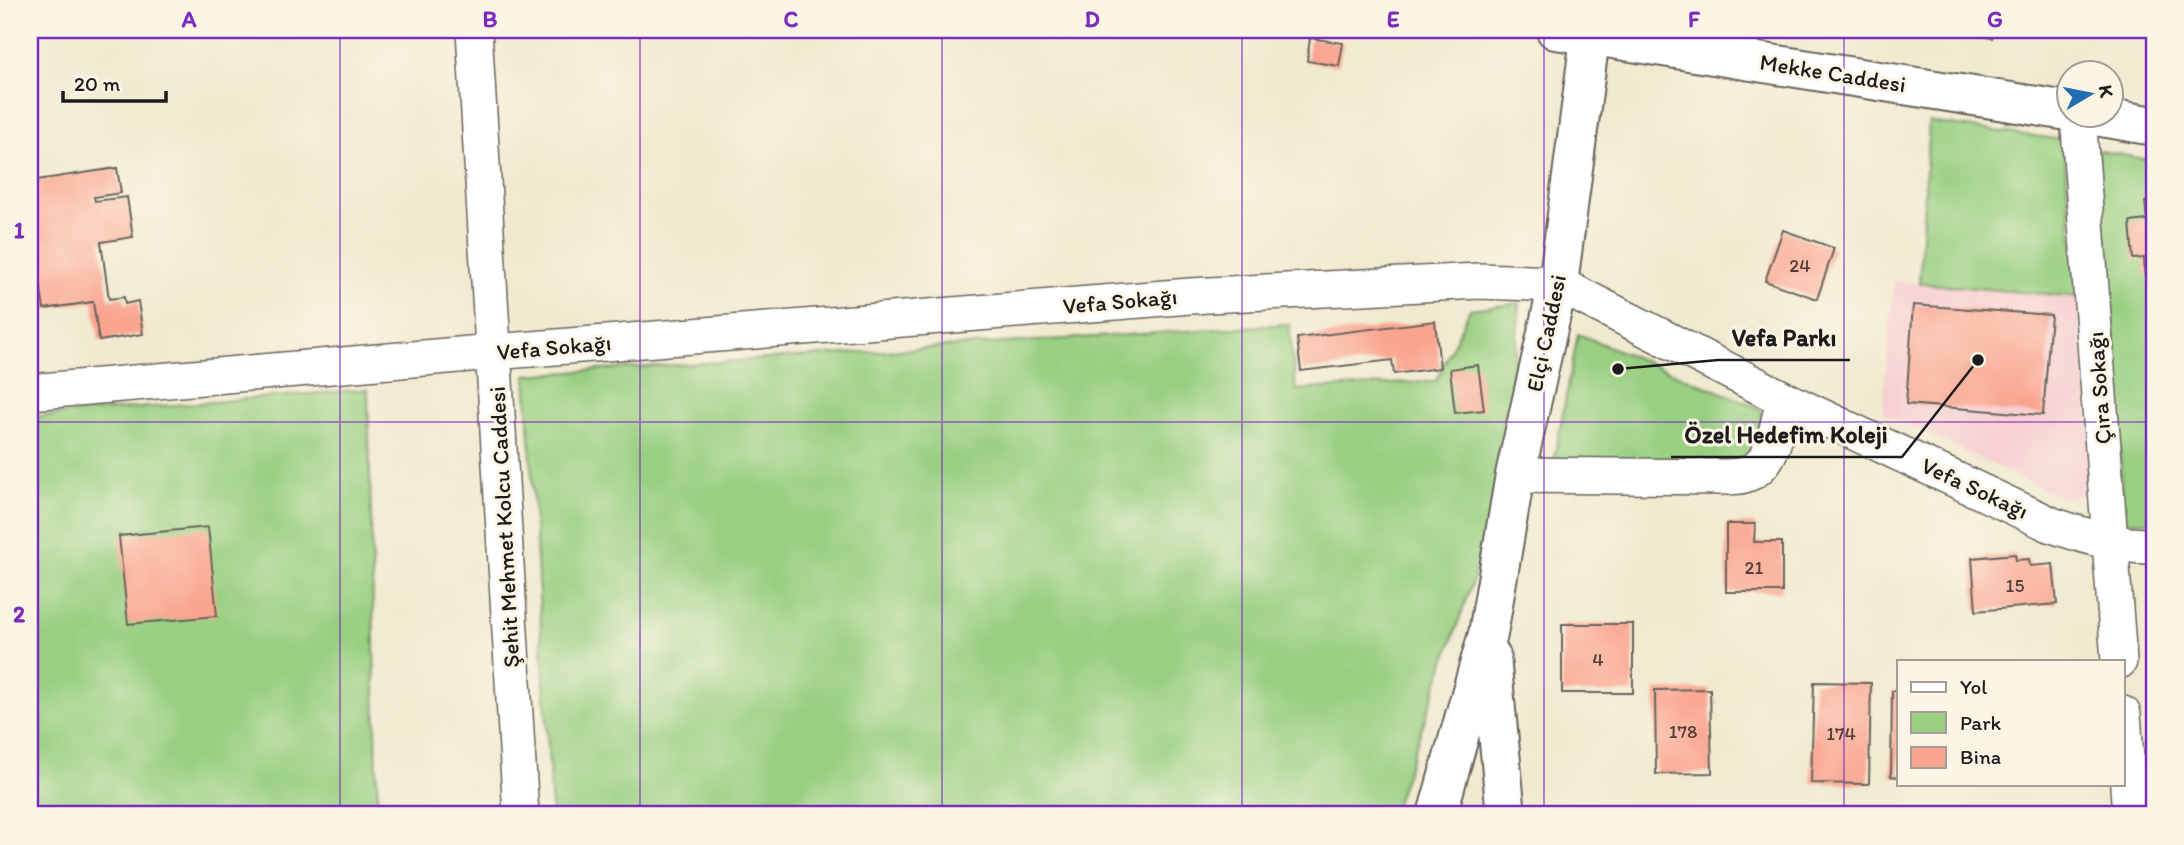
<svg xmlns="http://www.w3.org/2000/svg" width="2184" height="845" font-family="Itim,sans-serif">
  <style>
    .built { fill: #f7cfd2 }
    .green { fill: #98cf81; stroke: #5a764e; stroke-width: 2 }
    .building { fill: #f9a590 }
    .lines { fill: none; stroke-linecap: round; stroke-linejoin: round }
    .minor-casing { stroke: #67645b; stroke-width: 38 }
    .tertiary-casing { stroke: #67645b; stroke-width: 42 }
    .minor { stroke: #fff; stroke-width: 35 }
    .tertiary { stroke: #fff; stroke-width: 38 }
    .grid { fill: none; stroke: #7b2cbf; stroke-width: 2; stroke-opacity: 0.55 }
    .labels { text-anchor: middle; stroke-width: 6; stroke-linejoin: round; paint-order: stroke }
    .number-label { font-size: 19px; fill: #533e39 }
    .street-label { font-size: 23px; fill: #1c1c1c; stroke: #fcf5e5 }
    .leader { fill: none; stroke: #1c1c1c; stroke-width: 2.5 }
    .callout-dot { fill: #1c1c1c; stroke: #fcf5e5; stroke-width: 2.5 }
    .callout-label { font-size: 24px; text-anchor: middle; font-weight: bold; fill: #1c1c1c; stroke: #fcf5e5; stroke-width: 6; stroke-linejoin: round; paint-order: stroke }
    .neatline { fill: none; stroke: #7b2cbf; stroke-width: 2.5 }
    .grid-label { font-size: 23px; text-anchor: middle; font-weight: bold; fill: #7b2cbf }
  </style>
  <rect width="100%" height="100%" fill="#fcf5e5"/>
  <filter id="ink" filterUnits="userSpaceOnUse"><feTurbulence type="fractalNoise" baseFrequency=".0143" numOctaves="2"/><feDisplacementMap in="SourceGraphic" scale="14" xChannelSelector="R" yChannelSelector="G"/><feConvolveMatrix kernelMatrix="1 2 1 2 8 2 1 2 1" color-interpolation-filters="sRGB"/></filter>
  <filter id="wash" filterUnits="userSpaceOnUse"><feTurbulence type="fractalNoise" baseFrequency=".00686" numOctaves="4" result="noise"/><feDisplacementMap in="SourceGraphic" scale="28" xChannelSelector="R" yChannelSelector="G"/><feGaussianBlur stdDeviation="1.57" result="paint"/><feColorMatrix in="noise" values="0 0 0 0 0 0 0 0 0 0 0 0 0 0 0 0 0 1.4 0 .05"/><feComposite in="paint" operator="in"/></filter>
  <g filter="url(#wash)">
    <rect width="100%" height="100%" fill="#f1ead0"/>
    <path class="built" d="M1894,281L2078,297L2095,493L2062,498L1882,412Z"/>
    <path class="green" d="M1929,122L2063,140L2078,297L1919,283Z
      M2097,150L2154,161V522L2122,521L2119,396Z
      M1520,303L1511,395L1495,488L1479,562L1392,815H552L526,375L1289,324L1296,390L1436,381L1470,309Z
      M1578,334L1752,405L1761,410L1763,423L1747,462L1554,460Z
      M368,389L378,815H30V417Z"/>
    <g id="blocks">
      <path class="building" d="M1954,30H1994L1992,38Z
        M1310,38L1343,43L1339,66L1307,61Z
        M117,168L121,193L94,197L95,201L127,197L133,237L101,242L109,299L124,297L125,304L138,301L143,334L99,341L93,302L44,309L34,245L30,246V181Z
        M2145,202H2154V274L2145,275L2144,258L2133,259L2130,222L2147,220Z
        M1783,230L1834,248L1817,299L1765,281Z
        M1913,305L2051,315L2043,415L1906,404Z
        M1435,321L1440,368L1394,374L1392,360L1301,371L1297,338Z
        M1478,365L1484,410L1455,413L1450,369Z
        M1726,524H1755L1754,542H1782V592H1726Z
        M208,527L217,616L128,624L119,536Z
        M2015,554L2016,560L2029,559L2030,566L2053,564L2057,604L1976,611L1972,558Z
        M1562,624H1633V693H1562Z
        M1814,682L1871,683L1869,784L1811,783Z
        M1710,689L1712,773L1656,774L1655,690Z
        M1892,691H1899V777L1891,776Z"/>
    </g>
  </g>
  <g filter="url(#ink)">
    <use href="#blocks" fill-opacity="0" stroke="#67645b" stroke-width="2"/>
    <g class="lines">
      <defs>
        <path id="minor" d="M474,30L521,815
          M2078,116L2119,661
          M30,392L493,352L1190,296L1479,281L1558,284L1784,399L2052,525C2085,536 2119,547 2154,546
          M1515,475L1727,477C1733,476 1739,477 1744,475C1775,467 1777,424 1784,399
          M2123,714L2130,815"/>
        <path id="tertiary" d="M1556,30L2068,111
          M2096,116L2154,126
          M1491,657L1506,815
          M1437,815L1488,634L1515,475L1558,284L1591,30"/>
      </defs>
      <use href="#minor" class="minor-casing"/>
      <use href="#tertiary" class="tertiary-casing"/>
      <use href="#minor" class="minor"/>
      <use href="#tertiary" class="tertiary"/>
    </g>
  </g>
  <path class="grid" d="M340,30V815M640,30V815M942,30V815M1242,30V815M1544,30V815M1844,30V815M30,422H2154"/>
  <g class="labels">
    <g class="number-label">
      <text x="1800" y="272">24</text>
      <text x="1754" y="574">21</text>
      <text x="2015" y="592">15</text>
      <text x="1598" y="666">4</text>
      <text x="1683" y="738">178</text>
      <text x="1841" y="740">174</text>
    </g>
    <g class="street-label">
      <text transform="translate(1833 73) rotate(9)" y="8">Mekke Caddesi</text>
      <text transform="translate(1120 301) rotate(-5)" y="8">Vefa Sokağı</text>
      <text transform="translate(1546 333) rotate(-78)" y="8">Elçi Caddesi</text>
      <text transform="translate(554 347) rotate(-5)" y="8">Vefa Sokağı</text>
      <text transform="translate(2099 388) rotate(-94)" y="8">Çıra Sokağı</text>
      <text transform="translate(1975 488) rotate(25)" y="8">Vefa Sokağı</text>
      <text transform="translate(504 527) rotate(-93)" y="8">Şehit Mehmet Kolcu Caddesi</text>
    </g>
  </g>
  <path class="leader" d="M1618 369L1718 360H1850M1978 360L1902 457H1671"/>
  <g class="callout-dot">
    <circle cx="1618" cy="369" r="7"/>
    <circle cx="1978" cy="360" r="7"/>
  </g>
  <g class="callout-label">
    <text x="1784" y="346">Vefa Parkı</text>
    <text x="1786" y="443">Özel Hedefim Koleji</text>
  </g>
  <rect width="2184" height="845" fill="none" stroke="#fcf5e5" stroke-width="77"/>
  <rect x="1897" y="660" width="228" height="126" fill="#fcf5e5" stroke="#a29e95" stroke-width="2"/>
  <rect x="1911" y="682" width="35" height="10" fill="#ffffff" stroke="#a29e95" stroke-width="2"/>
  <text x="1960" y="694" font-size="21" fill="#1c1c1c">Yol</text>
  <rect x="1911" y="712" width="35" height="21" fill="#98cf81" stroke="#a29e95" stroke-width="2"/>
  <text x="1960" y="730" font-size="21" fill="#1c1c1c">Park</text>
  <rect x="1911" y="747" width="35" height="21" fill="#f9a590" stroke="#a29e95" stroke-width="2"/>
  <text x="1960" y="764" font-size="21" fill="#1c1c1c">Bina</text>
  <g transform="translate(2090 94) rotate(80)"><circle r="33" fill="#fcf5e5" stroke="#a29e95" stroke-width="2"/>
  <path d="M0-5L12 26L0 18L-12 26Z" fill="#1f6fb2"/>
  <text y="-10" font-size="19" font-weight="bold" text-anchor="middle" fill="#1c1c1c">K</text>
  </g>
  <path d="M63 91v10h103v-10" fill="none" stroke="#1c1c1c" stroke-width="3.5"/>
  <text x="74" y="91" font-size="21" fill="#1c1c1c" stroke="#fcf5e5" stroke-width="5" paint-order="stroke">20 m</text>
  <rect x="38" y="38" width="2108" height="768" class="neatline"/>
  <g class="grid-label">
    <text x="189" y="27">A</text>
    <text x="490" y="27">B</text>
    <text x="791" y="27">C</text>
    <text x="1092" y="27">D</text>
    <text x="1393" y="27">E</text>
    <text x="1694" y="27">F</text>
    <text x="1995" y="27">G</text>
    <text x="19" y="238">1</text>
    <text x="19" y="622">2</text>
  </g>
</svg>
